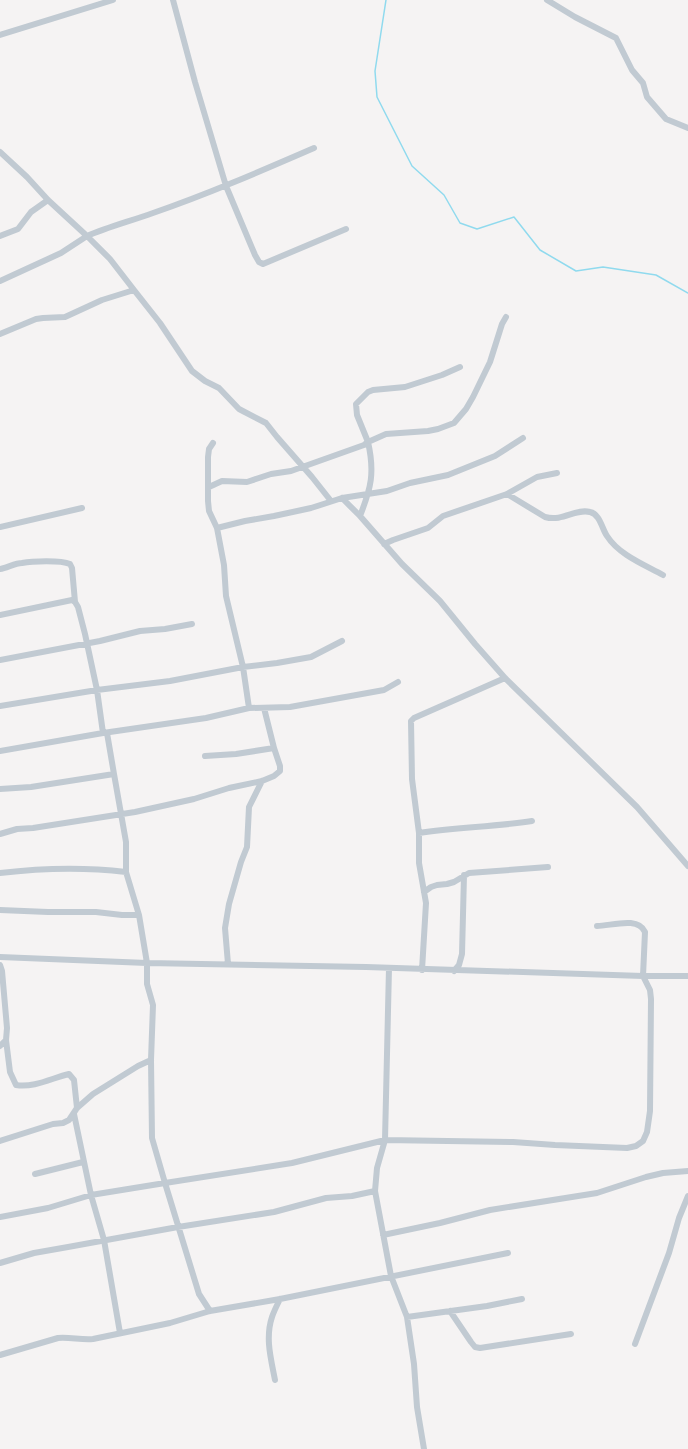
<svg xmlns="http://www.w3.org/2000/svg" width="688" height="1449" font-family="Figtree,sans-serif">
  <style>
    .lines { fill: none; stroke-linecap: round; stroke-linejoin: round }
    .stream { stroke: #90daee; stroke-width: 1.5 }
    .minor { stroke: #c1cad2; stroke-width: 6 }
  </style>
  <rect width="100%" height="100%" fill="#f5f3f3"/>
  <g class="lines">
    <path class="stream" d="M386,0L375,71L377,97L412,166L444,195L460,223L477,229L514,217L540,250L576,271L603,267L656,275L688,293"/>
    <path class="minor" d="M173,0L195,82L226,186L255,255L259,262L263,264L346,229
      M547,0L575,17L616,38L632,70L643,83L647,97L666,119L688,128
      M0,35L113,0
      M314,148C261,171 208,194 153,213C131,221 108,227 87,236L110,259L134,290L160,323L192,371L205,381L219,388L239,409L266,423L277,437L312,477L331,501
      M0,152L27,177L48,200L87,236L61,253L0,281
      M0,236L18,229L31,212L48,200
      M0,334L36,319L43,318L65,317L102,300L134,290
      M213,443L209,449L208,457V501L209,511L217,528L224,565L226,596L243,667L249,708
      M209,487L222,481L247,482L271,474L291,471L364,445L368,442L357,415L356,404L368,392L373,390L405,387L442,375L460,367
      M507,494L545,517C563,522 576,508 590,512C600,514 602,529 607,536C619,555 645,565 663,575
      M342,498L360,516L402,564L440,601L475,644L505,678L637,807L688,866
      M360,516C371,488 375,473 368,442L386,434L428,431L438,429L454,423L466,409L473,397L490,362L502,324L506,317
      M0,527L82,508
      M217,528L245,521L274,516L311,508L342,498L387,491L410,483L448,475L495,456L523,438
      M384,544L393,540L428,528L443,516L507,494L537,477L557,473
      M0,569C7,568 15,563 22,563C32,561 61,560 70,564L72,568L75,602
      M0,615L72,600L75,602L78,607L85,634L97,690L103,733
      M0,660L100,641L140,631L165,629L192,624
      M0,706L97,690L170,681L243,667L277,663L311,657L342,641
      M107,733L114,774
      M0,751L103,733L206,718L249,708L290,707L384,690L398,682
      M205,756L236,754L274,748
      M0,789L31,787L114,774L126,842V872L139,915L147,963V984L153,1005L151,1060L152,1138L165,1183L292,1163L385,1140L377,1168L375,1191L391,1276L407,1317L414,1364L417,1407L424,1449
      M419,833C457,827 495,827 532,821
      M0,834L17,829L33,828L135,812L194,799L229,788L262,781L274,776L280,771V766L274,748L264,708
      M0,873C42,868 84,867 126,872
      M424,892L431,887L437,885L447,884L454,882L469,873L548,867
      M0,910L48,912H96L122,915H139
      M0,957L147,963L366,967L643,976H688
      M228,964L225,928L229,904L241,862L247,847L249,807L262,781
      M0,965L2,971L7,1028L6,1040L10,1072L16,1085C34,1088 52,1078 69,1074L74,1080L77,1108
      M389,968L385,1140L513,1142L555,1145L627,1148L636,1146L643,1141L647,1132L650,1111L651,999L650,990L643,976L645,932C638,916 611,926 597,926
      M422,970L426,903L419,863V833L412,779L411,721L414,718L505,678
      M454,971L459,965L462,954L464,875
      M0,1046L6,1040
      M74,1114L91,1195L165,1183L199,1294L210,1311
      M0,1141L53,1124L63,1123L69,1120L77,1108L93,1094L138,1066L151,1060
      M35,1174L83,1162
      M0,1217L48,1208L91,1195L104,1240L120,1333
      M383,1235L440,1223L490,1210L597,1193L646,1177L663,1173L688,1171
      M0,1263L34,1253L68,1247L178,1227L274,1212L326,1198L352,1196L375,1191
      M450,1311L471,1342L475,1347L480,1348L571,1334
      M407,1317L487,1306L522,1299
      M635,1344L669,1253L679,1218L688,1196
      M0,1355L58,1338C70,1337 81,1340 93,1339L170,1323L210,1311L280,1299L508,1253
      M275,1380C271,1359 265,1338 272,1317C274,1311 277,1305 280,1299"/>
  </g>
</svg>
